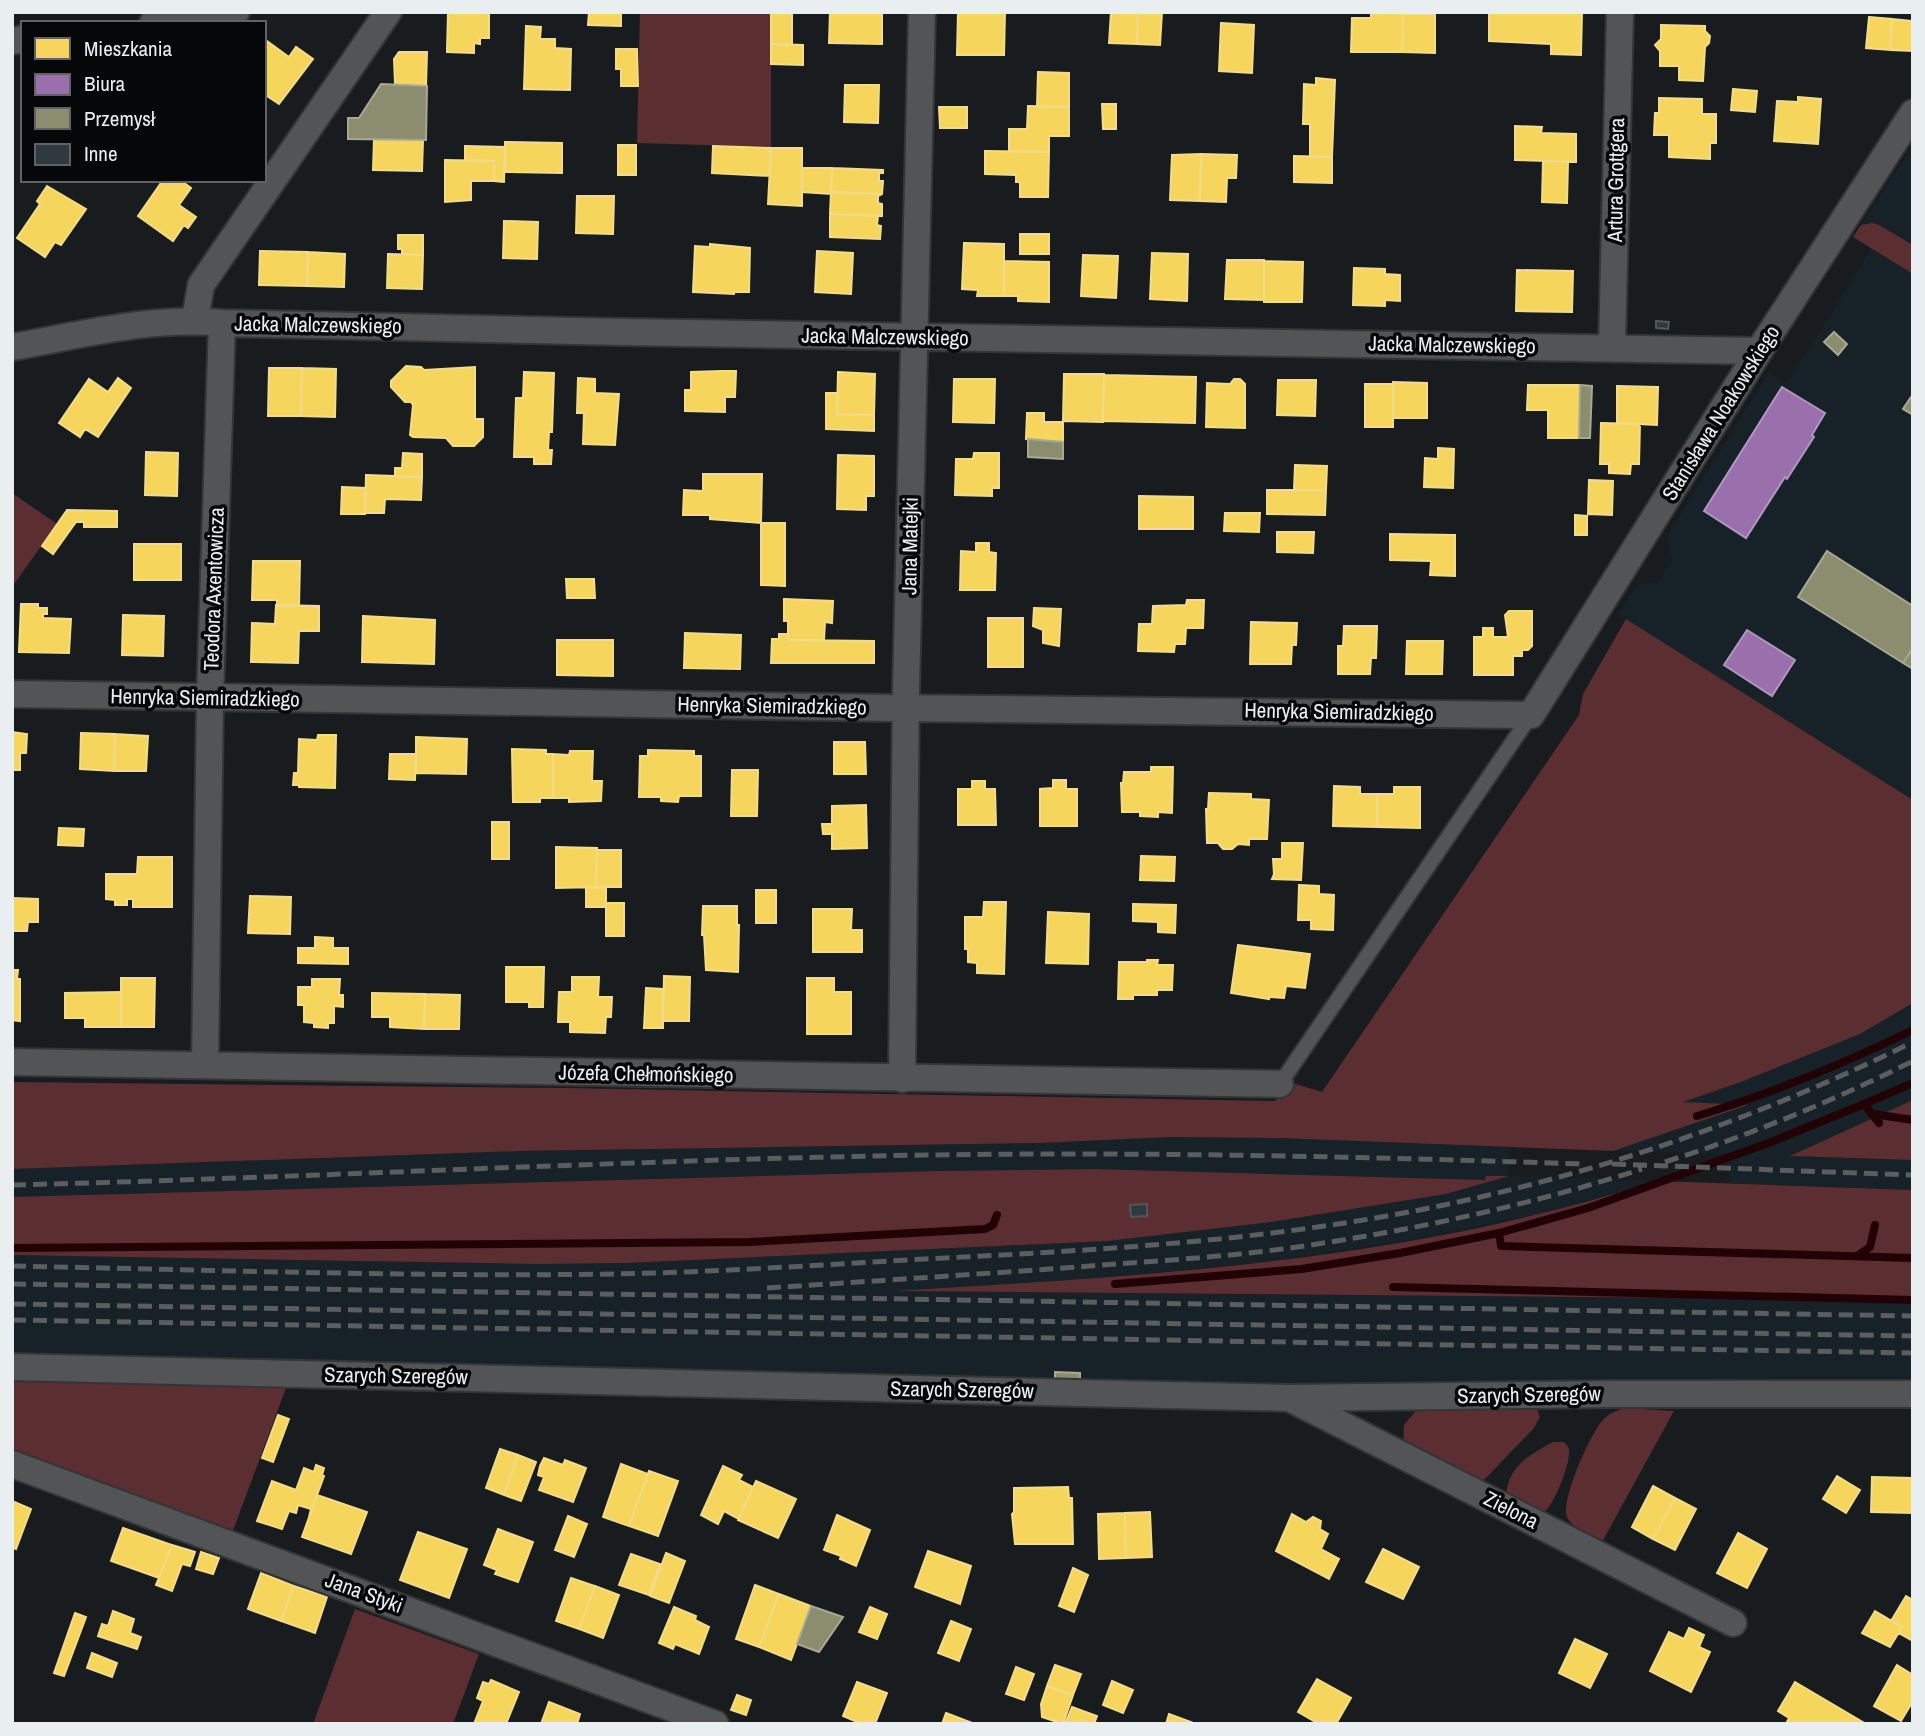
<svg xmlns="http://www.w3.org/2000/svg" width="1925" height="1736" font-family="'Archivo Narrow',sans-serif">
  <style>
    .built { fill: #162228 }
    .green { fill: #5b2e31 }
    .homes { fill: #f6d55c; stroke: #f2dc89; stroke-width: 2 }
    .offices { fill: #9970ab; stroke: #b196c0; stroke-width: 2 }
    .industry { fill: #8c8c6e; stroke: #a8a995; stroke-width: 2 }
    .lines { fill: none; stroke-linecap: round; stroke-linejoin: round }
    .stream { stroke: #220305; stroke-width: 8 }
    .building { fill: #2f3a40; stroke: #535658; stroke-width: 2 }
    .lane-casing { stroke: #333536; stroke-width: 18 }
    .street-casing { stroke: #333536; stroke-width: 30 }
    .lane { stroke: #535456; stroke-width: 14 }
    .street { stroke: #535456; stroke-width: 26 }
    .rail { stroke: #5b5d5f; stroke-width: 5; stroke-dasharray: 14 7; stroke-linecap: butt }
    .labels { text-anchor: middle; stroke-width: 7; stroke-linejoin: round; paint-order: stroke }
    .street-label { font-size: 21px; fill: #e9eef1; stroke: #050708 }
  </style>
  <rect width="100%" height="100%" fill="#191c1e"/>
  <path class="built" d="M1913,146V800L1618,614L1638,584L1658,582L1672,560L1666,537L1769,373L1787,383L1834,309L1871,249L1853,237Z
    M1913,1003V1100L1793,1156L1913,1160V1190L1729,1183V1154L1613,1151L1745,1106L1680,1102L1741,1082L1860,1034Z
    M1170,1137L1279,1138L1510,1147L1509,1176L1655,1181L1545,1213L1410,1240L1264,1262L1056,1282L909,1291L1913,1300V1378L1821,1377L1593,1381L1554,1384L1118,1386L12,1360V1255L535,1264L627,1263L1108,1241L1271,1222L1446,1194L1506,1177L1486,1176V1180L1095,1169L938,1171L12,1197V1169L520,1151L1039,1143Z"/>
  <path class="green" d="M640,12H771V147L637,143Z
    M1872,223L1879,225L1913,245V274L1853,237L1861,225Z
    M12,493L57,524L12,587Z
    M1626,619L1913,800V1003L1860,1034L1741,1082L1683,1102L1748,1105L1613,1151L1279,1138L1170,1137L1039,1143L520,1151L12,1169V1082L563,1088L1275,1101L1292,1083L1322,1092L1579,715L1583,694Z
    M1913,1100V1160L1790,1156Z
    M1095,1169L1485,1180L1486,1176H1509L1446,1194L1271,1222L1108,1241L627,1263L535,1264L12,1255V1197L938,1171Z
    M1655,1181L1913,1190V1300L894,1291C1149,1276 1410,1261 1655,1181Z
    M12,1376L287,1380L286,1388L234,1528L230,1533L12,1455Z
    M1528,1405L1537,1409L1540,1417L1534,1428L1482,1482L1403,1448L1404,1425L1418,1408Z
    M1625,1408L1674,1411L1602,1542C1591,1536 1573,1529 1567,1517C1560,1501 1590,1435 1602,1421C1608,1414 1617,1410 1625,1408Z
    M1553,1442H1564C1568,1447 1569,1446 1569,1452C1570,1464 1554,1505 1545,1511C1542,1513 1538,1514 1534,1516L1506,1496C1508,1467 1528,1455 1553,1442Z
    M355,1609L479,1654L453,1724H313Z"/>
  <path class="homes" d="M448,12H489V38H480V44L474,43V53L447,52Z
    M589,12H621V26L588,25Z
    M771,12H792V45L771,44Z
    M830,12H882V44L829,43Z
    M958,12H1005L1004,55H957Z
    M1111,12H1138L1137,44L1109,43Z
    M1138,12H1162L1160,45L1137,44Z
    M1371,12L1403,14L1402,52H1351L1352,18H1371Z
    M1489,12H1582L1581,55L1551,54V44L1489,41Z
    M1403,14H1435V53L1402,52Z
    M1869,17L1892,19L1890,50L1866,48Z
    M1892,19L1912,21L1913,19V51L1890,50Z
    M1221,23L1254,25L1252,73L1219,71Z
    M1661,25L1705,26V31L1710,36L1709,43L1705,47L1703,81L1679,80V66H1660V51L1655,45L1661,39Z
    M526,26L541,27L540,39H555V48L571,49L570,90L524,89Z
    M267,41L289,57L296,47L313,59L279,104L264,94V45Z
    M771,44L803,45V65L771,64Z
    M616,49H637L638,86H621V69H616Z
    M399,52H427L426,86L395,84L394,59Z
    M1038,72L1069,73V107H1037Z
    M1316,78L1335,80L1332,157L1310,156V124H1303L1304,84L1316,85Z
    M845,85H879L878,123L844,122Z
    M1733,89L1757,91L1755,112L1731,110Z
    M1798,97L1821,99L1818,144L1774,141L1777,101L1798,102Z
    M1659,98L1702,99V114H1716V143H1710V159L1669,157V135H1654L1655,113H1659Z
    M1102,104H1116V129H1103Z
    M1028,106L1069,107V136H1049V152L1009,151V129H1027Z
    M939,107H967V128H940Z
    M1515,126L1542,127L1541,133L1576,134V162L1515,160Z
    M374,139L423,140L422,171L373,170Z
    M505,142L562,143V173L505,172Z
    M618,145H636V175H618Z
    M465,146L505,147L504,182L494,181V161L465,160Z
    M713,146L771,148L770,176L712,173Z
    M771,148H802V206L768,204Z
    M985,151L1049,152L1048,197H1020V182H1016V175L985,174Z
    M1201,154L1200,201L1170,200L1172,155Z
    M1201,154L1237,155L1236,178H1227L1226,202L1200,201Z
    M1294,156L1332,157V183L1294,182Z
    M445,160L494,161V181H471V200L445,202Z
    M1543,161L1568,162L1567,203L1542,202Z
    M802,168H832L831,194L802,192Z
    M832,168L883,170V173H879V181H883L882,194L831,192Z
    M163,180H180L191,188L179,205L196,217L188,228L184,225L173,241L138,216Z
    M47,186L86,209L61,245L55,242L45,257L17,238L40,204L37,201Z
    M831,192L882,194L878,196V203L882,204V216L830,214Z
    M577,196H614L613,234L576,233Z
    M830,214L878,216L877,225L881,226L880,239L830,237Z
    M504,221L538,222L537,259L503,258Z
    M1020,234H1049V254H1020Z
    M398,235H423V255L402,254V249H398Z
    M964,243L1004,244V296H977L978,290L962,289Z
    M710,244L750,248L749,292H734V294L693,292L695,246L710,247Z
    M260,251L308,252L307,286L259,285Z
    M817,251L853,253L851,294L815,292Z
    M308,252L345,254L344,287L307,286Z
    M1152,253L1188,254L1187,301L1150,299Z
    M388,254L423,255L422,289L387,288Z
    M1083,255L1118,256L1116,298L1081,296Z
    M1227,260H1264V300L1225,299Z
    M1004,261L1049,262V302L1018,301V296H1004Z
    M1264,261L1303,262L1302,302H1264Z
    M1354,268L1385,269V274L1400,275V301L1385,300V306L1353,305Z
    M1517,270L1573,271L1572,312L1516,311Z
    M406,366L421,367L424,370L475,367V419H483V437L474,446H453L446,438L413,437L410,435L413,405L411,402H405L391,387V381Z
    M269,368H302L301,416H268Z
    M302,368L336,369L335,417L301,416Z
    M722,371H736L735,397H725V412L685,411V390H691V372Z
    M524,372L554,373L552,432H549L548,450H552L551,464H534V457H514L516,398H523Z
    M838,372L875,374L874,415L837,414Z
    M1064,374H1104L1103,422L1063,421Z
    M1104,375L1196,377L1195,423L1103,421Z
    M118,378L131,388L98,437L85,429L80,437L59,423L89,379L108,392Z
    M578,378L595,379V393L619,394L615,445L583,444L584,413H577Z
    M954,379H995L994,423L953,422Z
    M1234,379H1240L1245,384V428L1206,427L1207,383L1230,384Z
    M1278,380H1316L1315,416L1277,415Z
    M1393,382L1427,383V418H1393Z
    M1365,384H1393V427H1365Z
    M1528,385H1580L1579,438H1548V410H1527Z
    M1617,386L1658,387L1657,425L1617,423Z
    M826,393H838L837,414L874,415V431L826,429Z
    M1027,413H1044V422H1063V442L1026,439Z
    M1601,423L1640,424L1639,464H1631L1630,474L1609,473V464H1600Z
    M1438,448L1454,449L1453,488L1424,487L1425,458L1438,459Z
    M146,452L178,453L177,496L145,495Z
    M403,453L422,454V477L395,476V468H402Z
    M974,453H999V488H992V496L955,495L956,459H973Z
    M838,455L874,456V496H866V510L837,509Z
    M1295,465L1327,466L1326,490H1294Z
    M703,474H762L761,523L710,519V515H683L684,490L703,491Z
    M366,475L422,477L421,500L385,499L384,513H365Z
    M1589,480L1613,481L1612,515L1588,514Z
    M342,487L366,488L365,514H341Z
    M1267,490H1326L1325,515L1267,514Z
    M1139,496L1193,497V529H1139Z
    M67,510L117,511V527H84V522H76L53,554L42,546Z
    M1225,513H1260L1259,532L1224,531Z
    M1575,515L1587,516V535H1575Z
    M761,523H785V586L761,585Z
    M1277,532H1314L1313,553L1277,552Z
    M1390,534L1455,535V576L1430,575L1431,561L1390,560Z
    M976,543H989V552L996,553L995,590H960L961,551L976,552Z
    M134,544H181V580H134Z
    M253,561H300L299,606H277V600H252Z
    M566,579H594L595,598H567Z
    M784,599L833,601L832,623L825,622L824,640H788V621H784Z
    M1187,600H1204L1203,628H1186L1185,644H1175L1174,652L1138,651L1139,624H1152L1153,606L1186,605Z
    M21,604H38V608H47V614H43V618L71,619L69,653L19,652Z
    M276,605L319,606V631H299L298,663L251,662L252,623L275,624Z
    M1034,608L1061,609L1059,646L1043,643V630L1033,626Z
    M1509,611H1532V646L1528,650H1522V656H1513V675H1474V637H1483V628H1493V637H1508L1505,615Z
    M123,615L164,616L163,656L122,655Z
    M363,616L435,620L434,664L362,662Z
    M988,618H1023V667H988Z
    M1251,622L1297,623L1296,645H1292L1291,664H1250Z
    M1344,626H1377L1376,658H1371L1370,674H1338V646H1343Z
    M685,633L741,635L740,669L684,668Z
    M779,634H788V640L874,641V663H771L772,639H779Z
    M557,640H613V676L557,675Z
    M1407,641H1443L1442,674H1406Z
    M12,732L27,734L26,753H20V770H12Z
    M81,733L115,734L114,771L80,769Z
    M115,734L148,736L146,771H114Z
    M318,735H336L335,788L299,787V785H293L294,773H298L299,739L317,740Z
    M416,737L467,739L466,774L416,773Z
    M834,742H865L866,774H834Z
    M512,749L546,750V754H553V798H540V802H513Z
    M648,750L694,751V756H701V796H679L678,802L661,801V797H639L640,756H648Z
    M570,751H593L592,781H602L601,801L569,802V798H553V754L569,755Z
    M390,754H416L415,780L389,779Z
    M1151,767H1173L1172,813L1158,812V817L1140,816V812H1122L1121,783H1123L1124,772H1151Z
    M732,770H758L757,816H731Z
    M1053,780H1066V789H1077V826H1040V789L1053,788Z
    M972,781H985V789H995L996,825H958V789H972Z
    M1334,786L1360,787V794H1377V827L1333,826Z
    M1394,787H1420V828L1377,827V794H1394Z
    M1209,793L1251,794V799L1269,800L1267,839H1249V845L1238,844L1232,849H1223L1218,843H1207L1206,809H1208Z
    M866,805L867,848L832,849V834H823L822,824H832V806Z
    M492,822H509V859H492Z
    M59,828L84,829L83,846L58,845Z
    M1282,843H1303L1301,880L1272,879L1274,874L1273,859H1282Z
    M556,847L597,848L596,887L556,888Z
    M597,850H621V887H596Z
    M1141,856L1175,857L1174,881L1140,880Z
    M138,857H172V907H133V899H127V905H115V900L106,899V874H137Z
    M1299,885L1319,886V894L1334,895L1333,930L1311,929V920H1298Z
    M586,887L606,888V907H586Z
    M756,890H776V923H756Z
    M250,896L291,897L290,934L248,933Z
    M12,898L38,899V922H28L27,931H14Z
    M984,902H1006L1004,974L977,973V963L968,962V949H965V917H983Z
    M606,903H624V936H606Z
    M1133,904L1176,905L1175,933L1158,932V922L1133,921Z
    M703,906H737V925H739L738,972L706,970L704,935H702Z
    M813,909H852L851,930H862V952H813Z
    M1048,912L1089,914L1088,964L1046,963Z
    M315,937L333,938V948H348V964L298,963V948H315Z
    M1238,945L1310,954L1305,988L1286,986L1284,998L1269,997V999L1231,993Z
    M1147,960H1158L1157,965H1173L1172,990H1157V995H1133V999H1118L1119,962H1147Z
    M506,967H544L543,1007H529V1002H506Z
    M12,970H18L17,979H20V1021L12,1020Z
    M664,976L690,977L689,1021H663Z
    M572,977H599L598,997H612L611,1017H606L605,1033L570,1032V1022H558L559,992H572Z
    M121,978H155L154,1027H121Z
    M807,978H834V992H851V1034H807Z
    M312,979H340L339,995H343V1007L334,1006V1023H328V1028L314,1027V1023L304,1022V1005H298V987H312Z
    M646,988L663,989V1028H644Z
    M121,992V1027H85V1018H65V993Z
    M372,993L425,994L424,1029L390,1027V1017H372Z
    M425,994L460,995L459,1029H424Z
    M278,1415L289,1419L273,1462L262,1458Z
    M500,1449L518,1455L504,1495L486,1488Z
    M518,1455L536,1462L521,1501L504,1495Z
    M544,1458L563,1465L565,1460L586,1468L573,1502L539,1490L544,1477L538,1475L540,1466Z
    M621,1464L648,1474L629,1526L603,1517Z
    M316,1465L324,1468L322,1475L324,1476L309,1517L311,1509L298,1505L296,1513L289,1511L282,1529L257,1521L272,1481L296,1490L304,1468L314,1472Z
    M723,1466L742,1475L739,1480L753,1487L739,1519L724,1511L718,1524L701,1515Z
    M649,1471L678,1481L658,1536L629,1526Z
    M1837,1476L1860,1490L1846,1513L1823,1499Z
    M1872,1477L1913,1478V1513L1871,1512Z
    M756,1481L796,1499L778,1538L738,1520Z
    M1653,1486L1675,1498L1653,1539L1632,1527Z
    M1068,1487L1069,1498H1072L1073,1544H1015L1012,1514L1014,1512V1488Z
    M317,1495L367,1512L351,1554L302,1537Z
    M1675,1498L1696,1509L1675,1550L1653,1539Z
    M12,1501L31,1509L16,1549L12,1547Z
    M1150,1512L1152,1557L1126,1558L1125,1513Z
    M1125,1513L1126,1558L1099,1559L1098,1514Z
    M1292,1514L1306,1522L1313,1517L1321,1521L1320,1529L1328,1534L1321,1549L1339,1559L1329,1579L1276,1551Z
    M837,1515L870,1530L856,1566L840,1559L841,1556L824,1550Z
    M568,1516L587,1524L574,1557L555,1550Z
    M123,1528L172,1545L159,1578L111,1561Z
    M498,1529L533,1542L518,1582L495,1574L497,1570L484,1565Z
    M418,1532L467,1549L449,1598L400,1580Z
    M1738,1533L1767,1549L1747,1588L1717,1573Z
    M172,1545L195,1552L190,1566L182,1564L172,1591L156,1585Z
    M1383,1549L1419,1567L1403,1599L1366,1582Z
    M928,1551L971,1566L960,1604L915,1587Z
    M201,1552L219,1558L213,1574L196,1569Z
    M666,1553L685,1561L669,1603L650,1596Z
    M631,1554L660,1564L649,1595L619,1585Z
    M1073,1568L1088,1575L1074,1612L1059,1606Z
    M261,1573L294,1586L281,1621L248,1609Z
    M571,1578L595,1586L579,1629L556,1621Z
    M755,1585L779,1594L759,1647L736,1639Z
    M294,1586L327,1597L315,1633L281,1621Z
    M595,1586L619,1595L603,1638L579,1629Z
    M779,1594L811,1606L791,1660L759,1647Z
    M1906,1596L1913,1600V1641L1899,1633L1902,1627L1891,1621Z
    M674,1607L696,1616L695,1620L709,1627L699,1654L675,1644L673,1649L659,1643Z
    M870,1607L887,1614L877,1639L859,1632Z
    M113,1611L134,1619L130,1633L141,1637L137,1649L98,1636L102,1624L108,1626Z
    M1875,1611L1902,1627L1890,1647L1862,1633Z
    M75,1613L86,1617L64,1676L54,1673Z
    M951,1621L971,1629L959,1661L938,1653Z
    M1689,1628L1704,1635L1699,1647L1710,1652L1691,1692L1650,1671L1669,1632L1684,1639Z
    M1575,1639L1607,1654L1590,1688L1559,1673Z
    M92,1653L117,1663L112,1677L87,1668Z
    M1055,1665L1081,1674L1073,1695L1047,1686Z
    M1897,1665L1913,1675V1701L1901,1721L1874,1706Z
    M1016,1667L1034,1674L1024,1700L1006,1694Z
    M1317,1679L1351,1698L1336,1724H1319L1298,1712Z
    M491,1680L519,1692L506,1724H474L483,1701L477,1698L483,1682L489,1684Z
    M1112,1681L1133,1690L1123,1713L1103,1705Z
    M857,1682L887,1693L875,1724H862L843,1716Z
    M1795,1682L1866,1724H1786L1789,1718L1778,1711Z
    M1047,1686L1073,1695L1063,1724L1042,1717L1041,1704Z
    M737,1695L751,1700L746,1715L731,1710Z
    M549,1702L580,1714L577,1724H541Z
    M1072,1707L1097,1716L1094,1724H1065Z
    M946,1713L972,1723L971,1724H942Z
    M1169,1714L1196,1724H1166Z"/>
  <path class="offices" d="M1782,387L1825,413L1812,435L1814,437L1787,479L1785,477L1746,538L1704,511Z
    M1747,630L1795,660L1772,696L1724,665Z"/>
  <path class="industry" d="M381,84L427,86L426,140L348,139V118H359Z
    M1834,332L1847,344L1838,355L1824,342Z
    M1580,385L1592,386L1590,438H1579Z
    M1913,394V415L1903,409Z
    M1028,439L1063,442V459L1028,457Z
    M1827,551L1913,606V648L1903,663L1798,597Z
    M1913,648V669L1903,663Z
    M1055,1372L1080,1373V1383L1055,1382Z
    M811,1606L843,1617L819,1652L797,1644Z"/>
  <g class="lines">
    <path class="stream" d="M1873,1114L1913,1120
      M1697,1116C1771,1094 1843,1064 1913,1030
      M1879,1123L1864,1104L1913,1083
      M1499,1233L1501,1246L1913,1258
      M12,1248L749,1242L985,1229L993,1225L997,1215
      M1857,1256L1870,1247L1875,1225
      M1115,1284L1302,1269L1400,1253L1499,1233L1588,1208L1771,1142L1864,1104
      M1393,1287L1913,1300"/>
  </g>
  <path class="building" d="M1656,321L1669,322L1668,329L1656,328Z
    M1147,1204V1216L1131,1217L1130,1205Z"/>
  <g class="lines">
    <defs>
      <path id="lane" d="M1280,1084L1531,715"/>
      <path id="street" d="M153,23L236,12
        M12,41L23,39
        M195,320L201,285L388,12
        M12,347C81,335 153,316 222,323L624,332L1759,351
        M1612,347L1620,12
        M12,694L895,708L1531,715L1759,351L1913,113
        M12,1062L1280,1084
        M205,1065L210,698L222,323
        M902,1079L906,691L922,12
        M12,1367L1288,1398L1613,1394H1913
        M1293,1400L1733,1623
        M12,1464L715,1724"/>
    </defs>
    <use href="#lane" class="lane-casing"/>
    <use href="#street" class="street-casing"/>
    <use href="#lane" class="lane"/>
    <use href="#street" class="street"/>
    <path class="rail" d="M1665,1162C1750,1135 1833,1101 1913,1061
      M1612,1164L1913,1175
      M12,1185C299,1178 586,1162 873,1156C1110,1151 1347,1156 1584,1164
      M12,1266C213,1270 414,1277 614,1274C718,1272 821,1265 925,1259C1061,1252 1197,1245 1331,1225C1532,1196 1731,1132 1913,1042
      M12,1284L1913,1316
      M767,1288C874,1281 982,1274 1090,1266C1156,1261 1224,1257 1290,1248C1410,1231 1527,1206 1642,1169
      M12,1304L1913,1336
      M12,1320L1913,1353"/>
  </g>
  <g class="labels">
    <g class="street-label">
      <text transform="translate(1616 180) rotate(-89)" y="7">Artura Grottgera</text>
      <text transform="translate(318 325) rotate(1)" y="7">Jacka Malczewskiego</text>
      <text transform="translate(885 337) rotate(1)" y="7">Jacka Malczewskiego</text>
      <text transform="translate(1452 345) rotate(1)" y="7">Jacka Malczewskiego</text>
      <text transform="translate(1721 413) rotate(-58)" y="7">Stanisława Noakowskiego</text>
      <text transform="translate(910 546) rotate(-89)" y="7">Jana Matejki</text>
      <text transform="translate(214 589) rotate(-88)" y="7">Teodora Axentowicza</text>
      <text transform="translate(205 698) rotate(1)" y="7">Henryka Siemiradzkiego</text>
      <text transform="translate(772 706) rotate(1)" y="7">Henryka Siemiradzkiego</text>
      <text transform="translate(1339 712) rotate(1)" y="7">Henryka Siemiradzkiego</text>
      <text transform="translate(646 1074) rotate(1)" y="7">Józefa Chełmońskiego</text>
      <text transform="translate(396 1376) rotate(1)" y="7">Szarych Szeregów</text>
      <text transform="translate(962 1390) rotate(1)" y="7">Szarych Szeregów</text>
      <text transform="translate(1529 1395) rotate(-1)" y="7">Szarych Szeregów</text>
      <text transform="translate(1511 1510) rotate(27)" y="7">Zielona</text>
      <text transform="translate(364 1593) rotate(20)" y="7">Jana Styki</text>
    </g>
  </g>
  <rect width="1925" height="1736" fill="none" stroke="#e9eef1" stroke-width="28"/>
  <rect x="21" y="21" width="245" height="161" fill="#050708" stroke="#606365" stroke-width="2"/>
  <rect x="35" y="38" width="35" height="21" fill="#f6d55c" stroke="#606365" stroke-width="2"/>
  <text x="84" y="56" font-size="21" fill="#e9eef1">Mieszkania</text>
  <rect x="35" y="74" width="35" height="21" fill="#9970ab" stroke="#606365" stroke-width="2"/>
  <text x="84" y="91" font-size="21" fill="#e9eef1">Biura</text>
  <rect x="35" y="108" width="35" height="21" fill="#8c8c6e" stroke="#606365" stroke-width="2"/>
  <text x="84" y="126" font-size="21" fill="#e9eef1">Przemysł</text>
  <rect x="35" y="144" width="35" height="21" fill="#2f3a40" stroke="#606365" stroke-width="2"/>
  <text x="84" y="161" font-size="21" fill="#e9eef1">Inne</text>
</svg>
